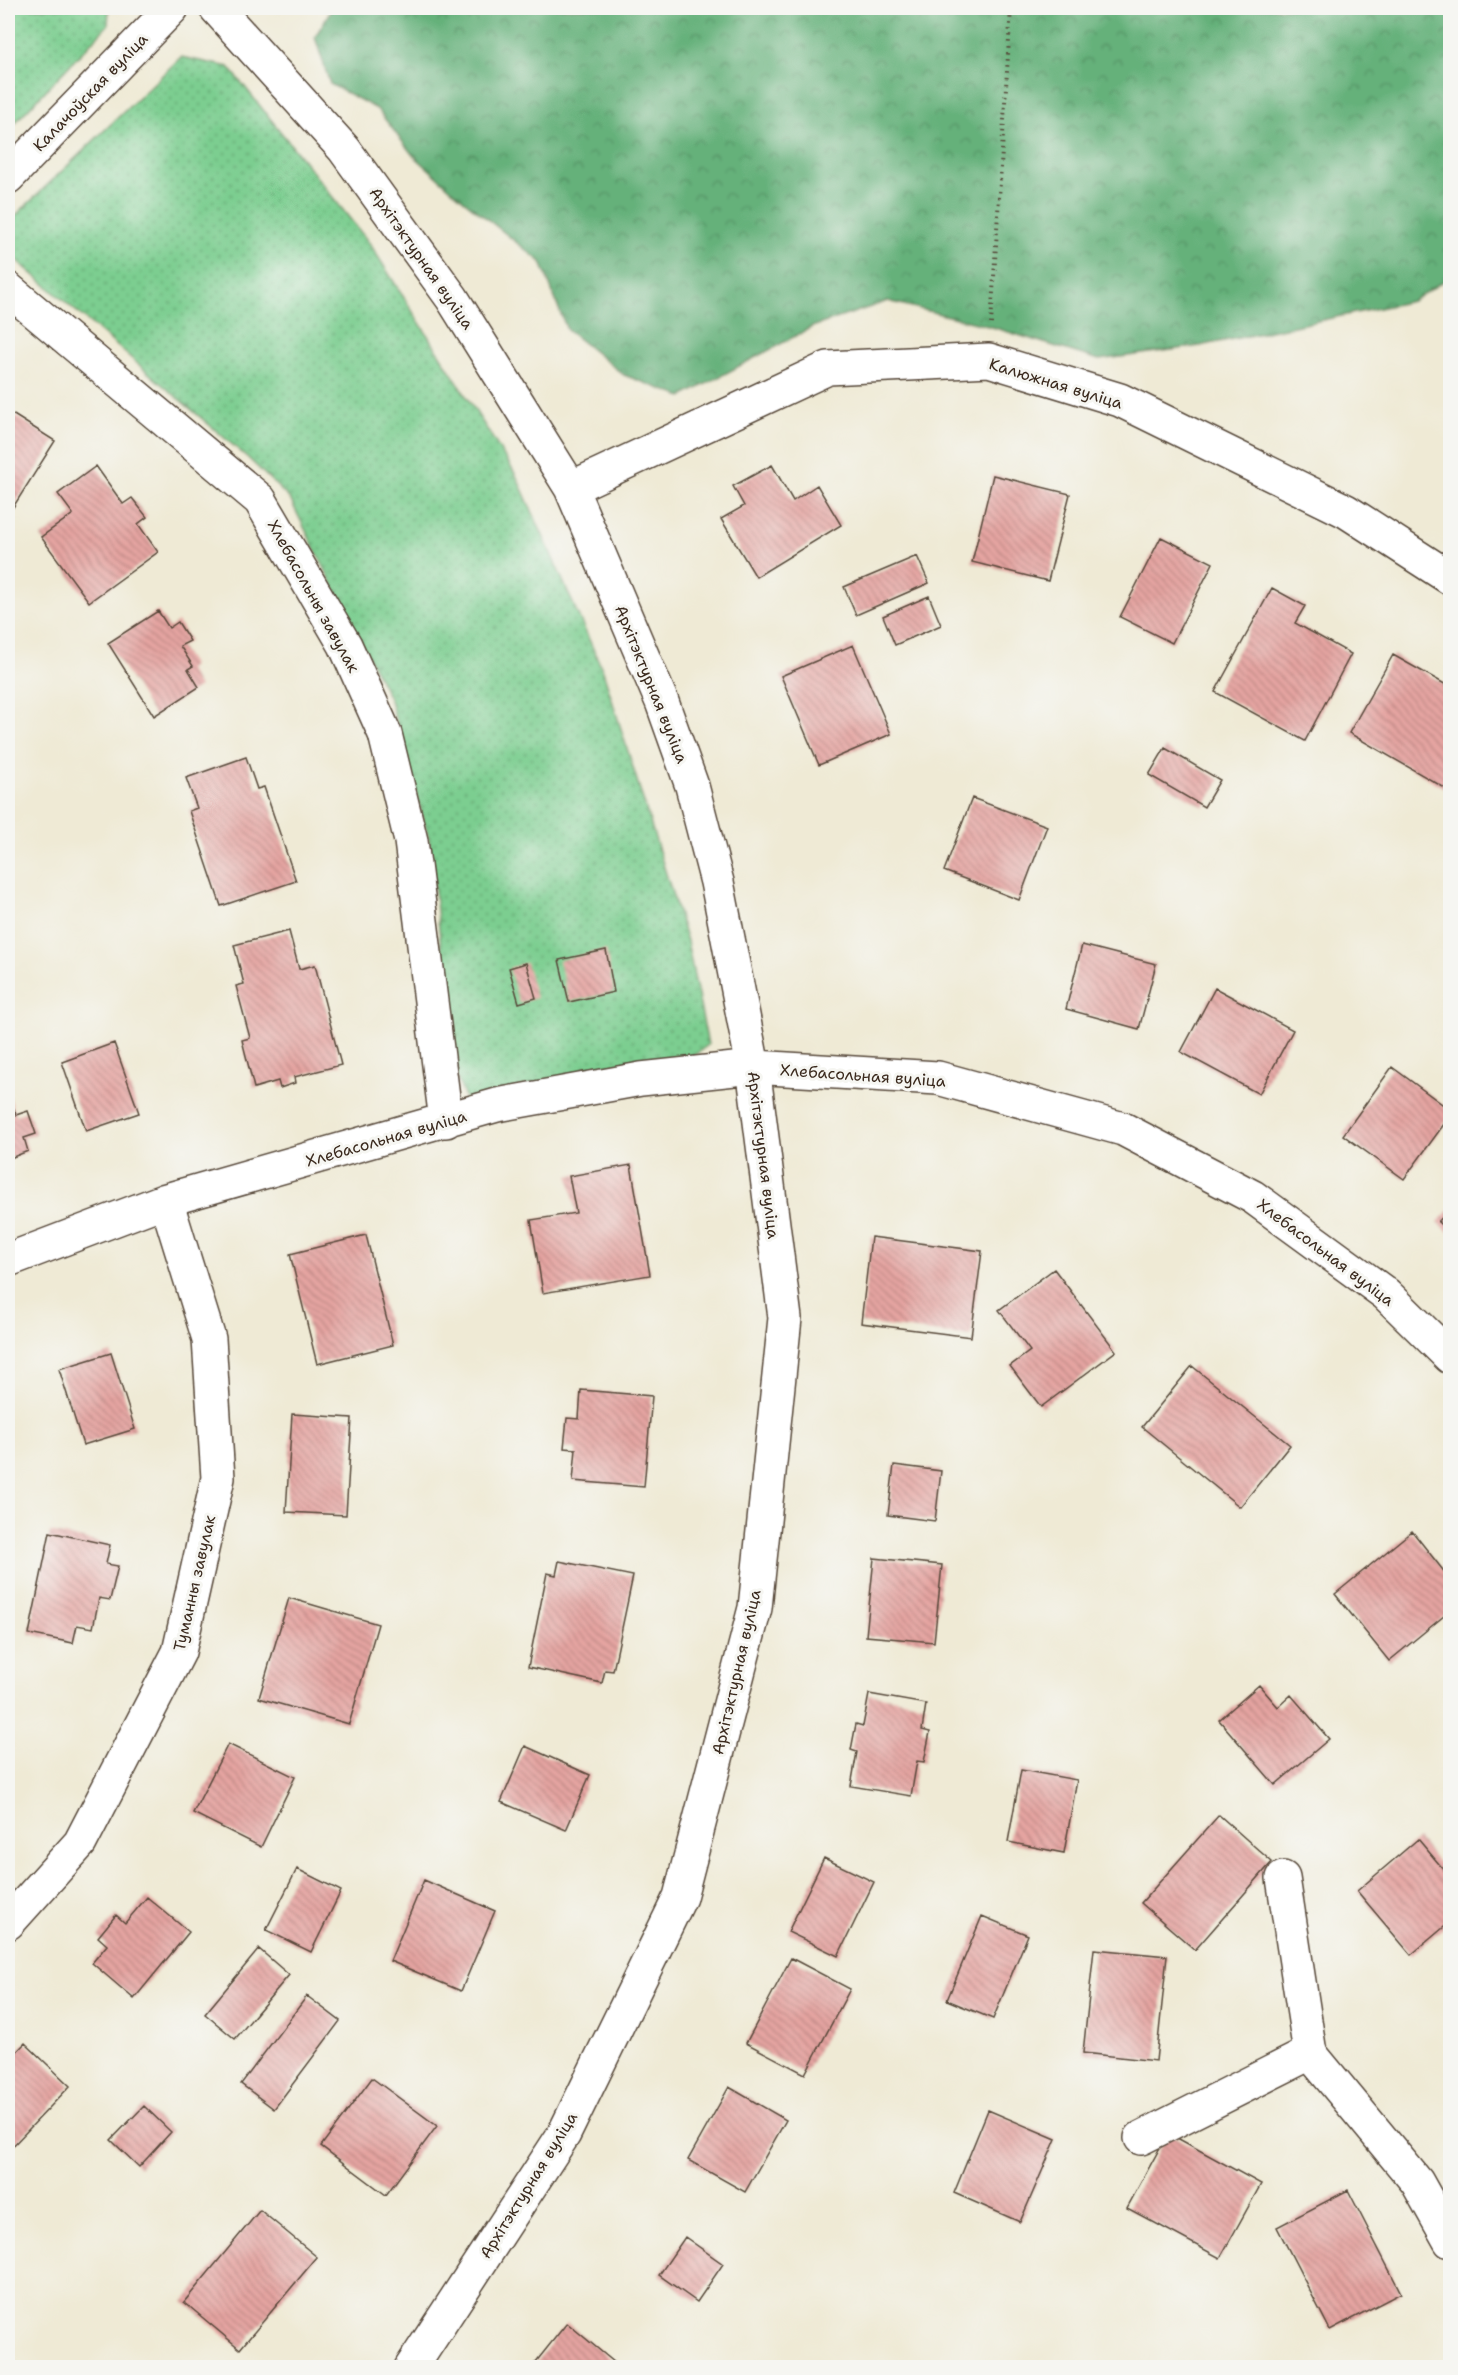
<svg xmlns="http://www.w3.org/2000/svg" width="1458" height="2375" font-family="'Shantell Sans',sans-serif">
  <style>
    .grass { fill: url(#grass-dots); stroke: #5c7c57; stroke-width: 1.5 }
    .forest { fill: url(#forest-crowns); stroke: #506e4c; stroke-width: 1.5 }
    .building { fill: url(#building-back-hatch) }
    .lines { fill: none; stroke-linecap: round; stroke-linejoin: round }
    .minor-casing { stroke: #564739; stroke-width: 36 }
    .path { stroke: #564739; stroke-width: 4; stroke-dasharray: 1.5 4.5; stroke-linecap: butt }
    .minor { stroke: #fff; stroke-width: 33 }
    .labels { text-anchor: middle; stroke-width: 6; stroke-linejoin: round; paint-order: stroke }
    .street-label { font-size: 16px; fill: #3b2a1e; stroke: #f6f6f2 }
  </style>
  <defs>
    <pattern id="grass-dots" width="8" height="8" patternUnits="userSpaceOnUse" patternTransform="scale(1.5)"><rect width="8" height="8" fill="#7cce90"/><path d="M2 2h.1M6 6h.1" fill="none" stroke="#67a775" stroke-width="1.8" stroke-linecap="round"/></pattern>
    <pattern id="forest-crowns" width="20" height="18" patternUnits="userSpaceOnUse" patternTransform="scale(1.5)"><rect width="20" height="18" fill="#65b17a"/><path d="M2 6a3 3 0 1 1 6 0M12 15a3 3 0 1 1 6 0" fill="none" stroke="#549063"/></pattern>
    <pattern id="building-back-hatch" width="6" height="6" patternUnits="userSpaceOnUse" patternTransform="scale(1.5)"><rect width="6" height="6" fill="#e5a4a1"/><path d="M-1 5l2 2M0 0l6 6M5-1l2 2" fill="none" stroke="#bb8683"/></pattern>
  </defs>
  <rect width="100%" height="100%" fill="#f6f6f2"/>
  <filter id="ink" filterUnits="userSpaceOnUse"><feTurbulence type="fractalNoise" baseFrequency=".0167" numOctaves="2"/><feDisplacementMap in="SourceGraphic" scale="12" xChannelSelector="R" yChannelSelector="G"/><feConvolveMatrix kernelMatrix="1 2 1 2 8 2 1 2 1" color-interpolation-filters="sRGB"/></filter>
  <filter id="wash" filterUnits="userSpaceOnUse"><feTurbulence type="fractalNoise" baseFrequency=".008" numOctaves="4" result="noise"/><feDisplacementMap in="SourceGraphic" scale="24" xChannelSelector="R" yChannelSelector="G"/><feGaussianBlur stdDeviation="1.35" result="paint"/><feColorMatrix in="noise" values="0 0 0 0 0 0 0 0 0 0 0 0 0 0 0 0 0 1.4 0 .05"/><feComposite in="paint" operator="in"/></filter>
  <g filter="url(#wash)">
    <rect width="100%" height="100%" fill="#efead5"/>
    <path class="grass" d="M8,8H109L108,25L8,130Z
      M181,57L229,67L370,244L516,475L603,671L687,941L708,1045L685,1062L633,1060L466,1100L455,1073L429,839L390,700L290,499L248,458L8,253V228L12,219Z"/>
    <path class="forest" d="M332,8H1450V277L1412,301L1200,346L1099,360L992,327L888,301L812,327L682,397L624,375L567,330L541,262L461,198L412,154L377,109L330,84L315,37Z"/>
    <g id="blocks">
      <path class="building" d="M9,412L55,441L12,509L8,506Z
        M772,465L793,501L817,485L841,525L756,577L721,519L744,506L733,486Z
        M96,466L123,504L132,498L147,517L138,524L158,552L89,602L41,537L73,514L58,494Z
        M993,475L1070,494L1048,581L972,562Z
        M1161,537L1213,563L1172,643L1120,617Z
        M917,556L929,583L856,615L844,587Z
        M1272,588L1305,606L1295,623L1351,654L1305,741L1215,692Z
        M929,596L941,625L895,645L883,616Z
        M158,611L169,628L178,622L190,641L180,646L193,666L188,669L199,687L154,716L108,643Z
        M853,645L891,734L819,765L781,676Z
        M1393,655L1450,687V791L1349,733Z
        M1165,748L1220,780L1204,807L1149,775Z
        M246,757L257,789L264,787L296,881L221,906L189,811L197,808L186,778Z
        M972,798L1047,826L1019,900L944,871Z
        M289,931L299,969L315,965L341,1065L294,1077L295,1083L280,1088L278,1081L254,1088L242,1040L250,1038L236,986L244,984L234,945Z
        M1082,945L1156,964L1139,1029L1066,1009Z
        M606,950L614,992L569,1002L559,960Z
        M526,963L536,998L519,1003L509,968Z
        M1215,988L1293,1030L1259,1094L1181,1052Z
        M114,1043L139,1113L86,1131L62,1062Z
        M1392,1067L1450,1110V1116L1404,1179L1343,1135Z
        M8,1093L16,1115L28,1111L36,1134L24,1138L28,1151L8,1159Z
        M631,1165L650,1275L543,1293L531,1220L576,1213L569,1176Z
        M1450,1209V1233L1438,1222Z
        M366,1235L393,1345L317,1364L290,1254Z
        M871,1237L982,1251L971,1337L861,1323Z
        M1054,1269L1116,1351L1041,1407L1010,1366L1030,1351L999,1310Z
        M111,1353L135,1429L83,1445L59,1369Z
        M1192,1366L1290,1445L1240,1507L1142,1427Z
        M581,1390L652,1396L644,1487L573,1481L576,1449L564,1448L567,1418L579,1419Z
        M292,1414L352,1418L346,1515L286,1512Z
        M894,1465L941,1471L935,1521L888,1515Z
        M1412,1531L1450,1579V1611L1389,1661L1335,1594Z
        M50,1532L110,1545L106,1564L118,1566L110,1600L99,1598L93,1628L77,1625L73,1643L29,1634Z
        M874,1558L942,1565L934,1642L866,1636Z
        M559,1561L633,1576L613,1671L605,1670L602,1683L528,1667L547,1573L556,1575Z
        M289,1598L378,1624L349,1724L259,1698Z
        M1259,1685L1278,1707L1291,1695L1329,1739L1275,1785L1219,1720Z
        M869,1694L926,1704L922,1730L930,1732L924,1762L917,1761L911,1796L851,1786L857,1752L851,1750L856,1724L863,1726Z
        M228,1744L295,1777L261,1847L193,1813Z
        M525,1746L590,1775L566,1830L501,1802Z
        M1021,1770L1077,1780L1064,1853L1008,1842Z
        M1219,1815L1272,1862L1195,1950L1141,1903Z
        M1418,1839L1450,1877V1922L1411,1955L1357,1891Z
        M824,1858L874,1882L838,1956L788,1932Z
        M297,1869L341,1891L311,1952L266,1930Z
        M424,1880L495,1911L461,1991L390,1961Z
        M147,1897L189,1932L134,1999L92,1963L107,1945L98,1937L116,1915L125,1923Z
        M982,1916L1028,1935L993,2019L947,2000Z
        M259,1949L289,1975L235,2039L205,2014Z
        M1094,1949L1167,1956L1156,2061L1083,2053Z
        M791,1958L850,1989L805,2074L746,2043Z
        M307,1996L340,2021L274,2109L241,2084Z
        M25,2043L70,2086L9,2150L8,2061Z
        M372,2078L437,2126L386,2195L321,2146Z
        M729,2087L786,2120L745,2192L688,2160Z
        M144,2106L171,2132L139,2167L111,2140Z
        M988,2110L1056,2139L1020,2222L954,2193Z
        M1168,2133L1261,2184L1220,2258L1127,2208Z
        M1348,2190L1401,2293L1330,2330L1277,2227Z
        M260,2210L317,2257L240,2349L184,2302Z
        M685,2237L723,2264L697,2302L659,2275Z
        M567,2323L621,2368H531Z"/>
    </g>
  </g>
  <g filter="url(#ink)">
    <use href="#blocks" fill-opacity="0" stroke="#564739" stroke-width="1.5"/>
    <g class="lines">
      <defs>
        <path id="minor" d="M216,8L344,149L452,298L571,488L662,702L692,786L717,882L753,1067L785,1318L755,1608L680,1897L564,2134L411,2368
          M8,177L172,8
          M8,289L260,500L345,645L385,734L411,841L446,1121
          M571,488L828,368L989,360L1120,400L1346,511L1450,578
          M8,1260L166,1200L497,1105L641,1079L753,1067L938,1078L1123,1129L1253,1197L1386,1294L1450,1357
          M8,1923L80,1843L179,1652L218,1478L209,1339L166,1200
          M1310,2053L1417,2182L1450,2241
          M1141,2138L1310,2053L1283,1878"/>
      </defs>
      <use href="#minor" class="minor-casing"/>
      <path class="path" d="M991,324L1011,8"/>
      <use href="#minor" class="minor"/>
    </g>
  </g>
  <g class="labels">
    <g class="street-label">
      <text transform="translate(90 92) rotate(-46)" y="6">Калачоўская вуліца</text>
      <text transform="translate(422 258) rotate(55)" y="6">Архітэктурная вуліца</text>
      <text transform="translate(1056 383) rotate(17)" y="6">Калюжная вуліца</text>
      <text transform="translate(314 596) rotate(61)" y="6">Хлебасольны завулак</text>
      <text transform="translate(652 684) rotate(68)" y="6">Архітэктурная вуліца</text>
      <text transform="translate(863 1075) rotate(4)" y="6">Хлебасольная вуліца</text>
      <text transform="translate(386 1138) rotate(-16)" y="6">Хлебасольная вуліца</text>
      <text transform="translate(764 1155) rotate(83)" y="6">Архітэктурная вуліца</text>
      <text transform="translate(1326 1252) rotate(37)" y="6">Хлебасольная вуліца</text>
      <text transform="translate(194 1583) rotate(-77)" y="6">Туманны завулак</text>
      <text transform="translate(736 1672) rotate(-77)" y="6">Архітэктурная вуліца</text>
      <text transform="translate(528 2185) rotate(-58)" y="6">Архітэктурная вуліца</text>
    </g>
  </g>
  <rect width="1458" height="2375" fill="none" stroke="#f6f6f2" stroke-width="30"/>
</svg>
